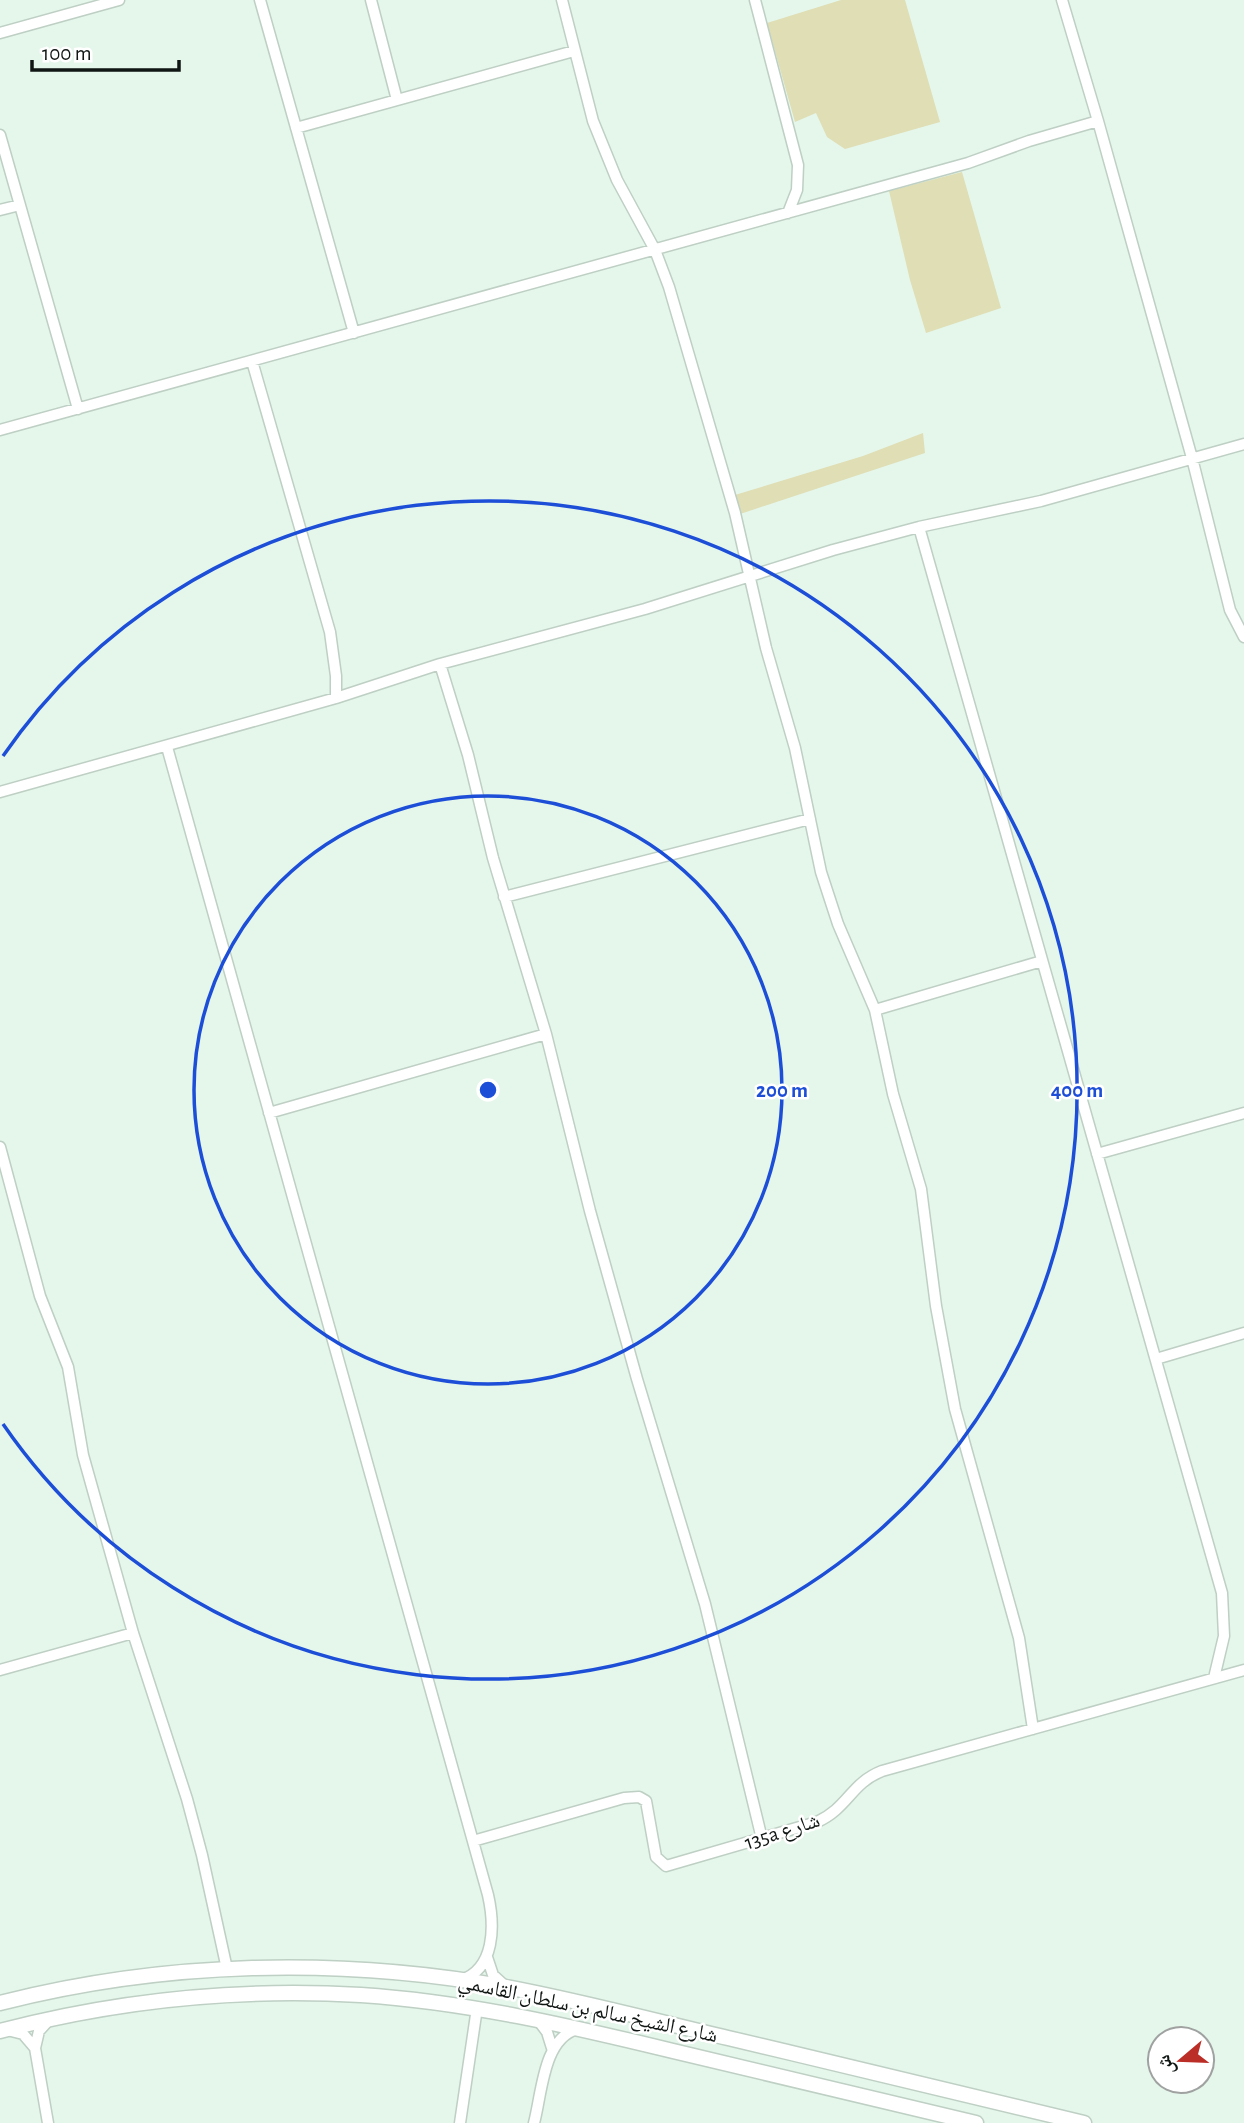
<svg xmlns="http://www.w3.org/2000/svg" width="1244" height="2123" font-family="'Alegreya Sans','Noto Naskh Arabic',sans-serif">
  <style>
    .green { fill: #dfdeb4 }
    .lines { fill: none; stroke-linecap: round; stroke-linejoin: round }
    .street-casing { stroke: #becfc4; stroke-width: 13 }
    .secondary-casing { stroke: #becfc4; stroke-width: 17 }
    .street { stroke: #fff; stroke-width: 10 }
    .secondary { stroke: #fff; stroke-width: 14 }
    .ring { fill: none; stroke: #1d4ed8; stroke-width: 3.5 }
    .labels { text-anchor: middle; stroke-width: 5; stroke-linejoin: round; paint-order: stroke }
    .street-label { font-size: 21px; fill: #101613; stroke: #fff }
    .centre { fill: #1d4ed8; stroke: #fff; stroke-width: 3.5 }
    .ring-label { font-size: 21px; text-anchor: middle; font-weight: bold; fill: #1d4ed8; stroke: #fff; stroke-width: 5; stroke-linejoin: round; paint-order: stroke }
  </style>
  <rect width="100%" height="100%" fill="#e5f6eb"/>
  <path class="green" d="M841,0H905L940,122L845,149L827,137L816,113L795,122L767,23Z
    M962,172L1001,308L926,333L910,280L889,191Z
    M923,433L925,453L740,514L735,495L863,456Z"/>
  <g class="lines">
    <defs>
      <path id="street" d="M260,0L354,333
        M371,0L397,100
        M562,0L593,121L617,180L655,250L669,287L735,513L766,648L795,748L821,872L838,924L875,1010L893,1094L921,1189L936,1306L955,1409L1019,1638L1033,1729
        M755,0L798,165L797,190L788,213
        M1062,0L1098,121L1192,458L1230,610L1244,637
        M0,33L119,0
        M296,128L574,51
        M0,135L78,409
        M0,210L20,205
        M252,361L330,632L336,676V698
        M0,430L968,163L1029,141L1098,121
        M919,527L1222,1593L1224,1636L1214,1678
        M440,664L468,755L493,858L546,1034L590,1211L637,1379L705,1604L762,1839
        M167,747L488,1895C495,1926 495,1969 461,1980
        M0,792L336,698L440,664L645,609L833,550L919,527L1041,501L1244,444
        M504,897L810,819
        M875,1010L1042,961
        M269,1113L546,1034
        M0,1147L40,1296L68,1367L83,1455L133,1633L187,1799L202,1855L227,1969
        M1097,1154L1244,1113
        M1156,1359L1244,1333
        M0,1670L133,1633
        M473,1841L624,1798L639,1797L646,1801L656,1857L666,1866L817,1822C848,1808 851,1783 882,1771L1244,1670
        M487,1957L493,1975L505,1986
        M538,2020L547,2032L552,2048
        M7,2030L23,2034L35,2048
        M48,2123L35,2048L39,2031L49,2020
        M460,2123L477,2008
        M534,2123C542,2093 543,2039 577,2029"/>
      <path id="secondary" d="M0,2003C164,1961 340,1957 506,1987C581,2001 655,2021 728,2038C847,2066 966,2095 1084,2123
        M0,2031C118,2000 239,1988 361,1995C467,2002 570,2026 673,2051C774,2075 875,2099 976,2123"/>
    </defs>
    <use href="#street" class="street-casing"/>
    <use href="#secondary" class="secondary-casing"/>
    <use href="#street" class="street"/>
    <use href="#secondary" class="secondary"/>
  </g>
  <g class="ring">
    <circle cx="488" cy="1090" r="294"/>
    <path d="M3 756A589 589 0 1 1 3 1424"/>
  </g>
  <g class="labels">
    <g class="street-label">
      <text transform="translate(782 1831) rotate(-18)" y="7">135a شارع</text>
      <text transform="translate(588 2008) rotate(12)" y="7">شارع الشيخ سالم بن سلطان القاسمي</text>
    </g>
  </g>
  <circle cx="488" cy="1090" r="10" class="centre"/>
  <g class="ring-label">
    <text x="782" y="1097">200 m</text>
    <text x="1077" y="1097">400 m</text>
  </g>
  <g transform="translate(1181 2060) rotate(251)"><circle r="33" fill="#ffffff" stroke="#9fa2a1" stroke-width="2"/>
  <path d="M0-5L12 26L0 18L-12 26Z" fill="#bb2d27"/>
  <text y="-10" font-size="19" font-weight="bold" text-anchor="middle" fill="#101613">ش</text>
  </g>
  <path d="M32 60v10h147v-10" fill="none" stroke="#101613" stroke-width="3.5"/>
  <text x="42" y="60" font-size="21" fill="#101613" stroke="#ffffff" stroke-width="5" paint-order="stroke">100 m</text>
</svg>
